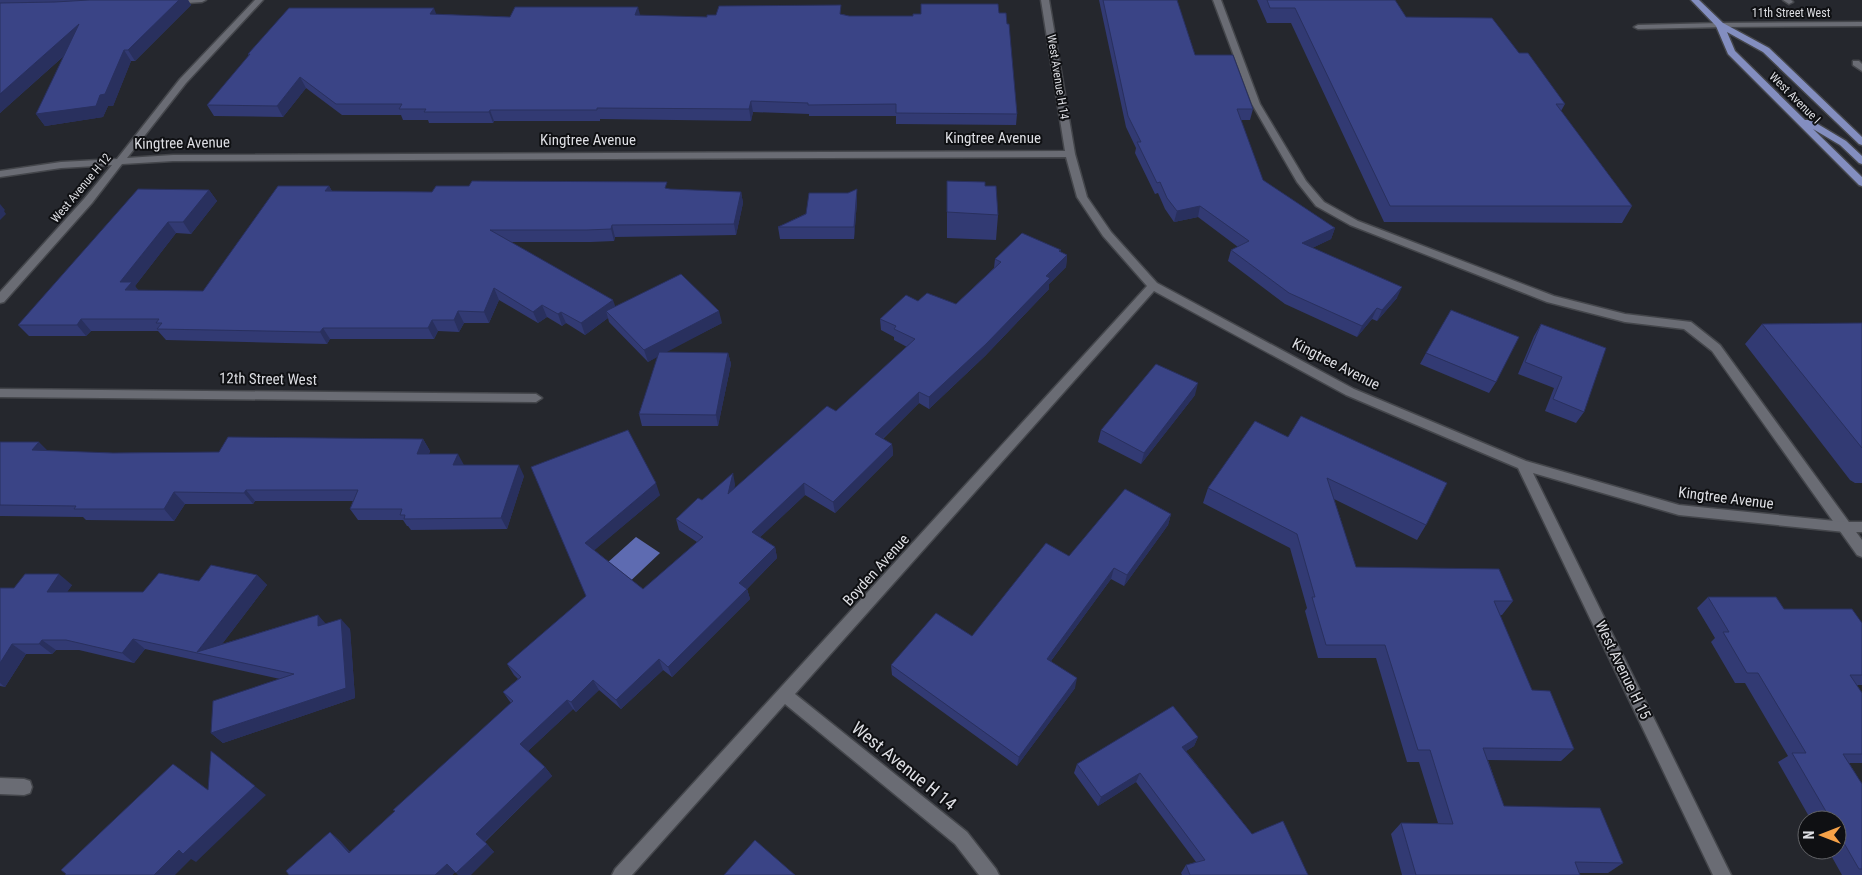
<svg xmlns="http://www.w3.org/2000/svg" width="1862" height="875" font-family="'Roboto Condensed',sans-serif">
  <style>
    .water { fill: #5e6bb1 }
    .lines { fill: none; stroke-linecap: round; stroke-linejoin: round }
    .lane-casing { stroke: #44464b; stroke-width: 3 }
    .street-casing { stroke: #44464b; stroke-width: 3 }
    .primary-casing { stroke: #44464b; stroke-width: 3 }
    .lane { fill: #6a6c74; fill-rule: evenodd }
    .street { fill: #6a6c74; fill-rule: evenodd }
    .primary { fill: #838ec0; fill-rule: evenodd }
    .wall { fill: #323a73 }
    .shaded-wall { fill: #29305e }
    .building { fill: #3a4486; stroke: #29305e }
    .labels { text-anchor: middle; stroke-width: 4; stroke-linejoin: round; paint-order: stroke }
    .far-street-label { font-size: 12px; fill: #dddee3; stroke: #0f1013 }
    .street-label { font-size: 15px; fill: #dddee3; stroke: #0f1013 }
    .near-street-label { font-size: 18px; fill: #dddee3; stroke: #0f1013 }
  </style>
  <rect width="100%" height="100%" fill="#25272d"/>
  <path class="water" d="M636,537L660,553L623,588L586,582Z"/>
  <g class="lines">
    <defs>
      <path id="lane" d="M1213,0H1221L1260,104L1306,181L1324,202L1358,221L1554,296L1625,314L1691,322L1720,345L1862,540V557L1857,555L1712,351L1684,329L1625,322L1547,302L1350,225L1316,206L1297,182L1252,104Z
        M1783,0H1791L1793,2L1789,4Z
        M1720,23H1723V27L1638,29L1634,27L1638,25Z
        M1853,61H1859L1862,64V71L1853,65Z"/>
      <path id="street" d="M172,0H206L202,2L173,4L169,2Z
        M255,0H263L186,83L127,158L173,155L1065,151L1041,0H1049L1075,154L1087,197L1111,232L1157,283L1354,389L1526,461L1679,505L1845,522H1862V532H1845L1679,515L1533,473L1731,875H1713L1518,468L1346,395L1154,291L795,694L967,832L996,869L999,875H979L955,844L785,704L632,875H612L615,869L1147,286L1103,236L1077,197L1066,157L173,161L122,164L92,203L4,302L0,303V292L84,199L112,165L61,168L0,177V171L61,162L117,159L180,79Z
        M1862,22V26L1720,27L1716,25L1720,23Z
        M0,389L536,394L542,398L536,402L0,397Z
        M0,778L24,779L30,781L32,787L30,793L24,795L0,794Z"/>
      <path id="primary" d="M1691,0H1699L1723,23L1769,48L1862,137V145L1859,144L1763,52L1727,32L1735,51L1805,120H1811L1846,141L1862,156V164L1859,163L1840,145L1813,129L1862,177V186L1859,185L1728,54L1716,26Z"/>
    </defs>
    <use href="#lane" class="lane-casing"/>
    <use href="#street" class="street-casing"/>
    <use href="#primary" class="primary-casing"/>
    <use href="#lane" class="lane"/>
    <use href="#street" class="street"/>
    <use href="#primary" class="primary"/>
  </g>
  <path class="wall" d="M0,0H188L191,5L135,61H131L113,106H108L103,117L45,126L36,114L65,55L0,113Z
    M1099,0H1177L1195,55L1253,109L1250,120H1241L1263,180L1335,228L1331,239L1312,248L1397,298L1377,321L1372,319L1357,337L1285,304L1228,261L1231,250L1238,247L1198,217L1174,222L1165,209L1158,193L1155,194L1135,153L1136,148L1126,127Z
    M1257,0H1395L1406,17L1519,53L1565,104L1561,111L1632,206L1622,223L1384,222L1291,23H1267Z
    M999,13L1007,24L1017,114L1016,125L896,124V116H809V114L753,112L751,121L600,119V121H494L493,123H429L428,120H403L401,115H342L306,88L283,117L214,116L207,105L249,56L248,54L436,14L510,17L640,16L707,17L842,14L849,16H913Z
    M947,181L998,215L996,240L947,238Z
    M329,186L332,191L432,192L668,189L741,192L743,203L736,235L615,237L614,241L591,242H510L615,306L722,323L665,352L728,353L731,364L718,426H642L639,414L658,356L648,362L609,322L608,318L585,335L566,323L562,326L547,317L538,323L499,300L489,323H464L459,332L438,331L434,339H330L327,344L166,340L158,331H91L86,336H29L18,325L209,190L217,201L191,234L176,233L135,286L138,291H203Z
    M857,189V201L854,239H780L778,227Z
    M1060,252L1067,255L1066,267L1049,284V289L985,356L929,409L919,403L883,439L892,444L893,455L835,513L805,495L760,537L775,547L777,558L747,589L750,599L672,677L663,670L621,709L599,690L576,712L573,709L528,751L545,767L552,776L485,842L494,852L455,872L452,875L286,871L330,832L340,841L350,852L395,811L511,703L503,692L518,679L514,675L507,664L586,596L531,467L660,495L594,550L643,589L697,542L679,530L676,519L702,500L735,484L734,488L836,411L907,347L894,340V337L881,330L880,319L918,301L956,304L994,268L995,259Z
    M1862,323V483H1855L1850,480L1745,344L1762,324Z
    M1541,324L1584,412L1576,423L1545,411L1554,388L1518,374L1534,336Z
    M1426,353L1496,382L1489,393L1420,364Z
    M1195,395L1141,464L1098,442L1101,430Z
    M1288,437L1426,525L1417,540L1334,499L1356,567L1513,601L1502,615H1500L1532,690L1574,749L1561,761L1488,760L1504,806L1623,863L1608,873H1579L1580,875H1402L1391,834L1401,823H1438L1419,762H1407L1376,658H1318L1305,611L1307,608L1290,548L1203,503L1208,488Z
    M423,439L430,451L429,454L463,465L524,476L507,529L411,530L408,526H407L403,520H358L350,509L353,501H255L253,504H185L174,521L86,520L83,517L0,516V442L48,451L113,453L219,452Z
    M1171,514L1168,525L1124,586L1111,579L1051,661L1075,688L1017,766L892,675L891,665L972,636L1069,556Z
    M257,575L267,585L222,644L318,615L325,624L350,629L355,698L223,743L211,733L280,679L145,649L134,663L79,650H56L52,654H26L5,687L0,686V588H14L72,585L67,592H143L199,581Z
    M1708,597L1784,609L1862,623V685H1857L1862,693V763H1849L1862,784V875H1842L1828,850H1837V820H1811L1778,762L1788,756L1745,683H1735L1711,642L1715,638L1697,608Z
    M1198,737L1194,746L1186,751L1252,834L1308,875H1182L1181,873L1186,865L1196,862L1136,782L1098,806L1074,773L1077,764Z"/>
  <path class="shaded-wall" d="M179,0H188L191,5L135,61L128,50Z
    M638,7L641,18L635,15Z
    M434,8L438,19L430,14Z
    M79,24L87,35L0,113V94Z
    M124,50L131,61L113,106H108L103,117L45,126L36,114L100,95Z
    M300,77L306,88L283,117L277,106Z
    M751,101L753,112L751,121L749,109Z
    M490,110L494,121L493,123L489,112Z
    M329,186L335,197L325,191Z
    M857,189V201L854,239V227Z
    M209,190L217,201L191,234L183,222Z
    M741,192L743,203L736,235L734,224Z
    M0,204L5,210L4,211L6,214L0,220Z
    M1200,206L1198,217L1174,222L1177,211Z
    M168,222L176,233L135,286L141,293L125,290L120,282Z
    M612,225L615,237L614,241L611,229Z
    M1335,228L1331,239L1298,255L1302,243Z
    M1067,255L1066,267L1049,284V289L985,356L929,409V397Z
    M1402,287L1397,298L1377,321L1382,310Z
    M494,288L499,300L489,323L484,312Z
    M613,300L617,311H606L608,318L585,335L581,323Z
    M542,305L547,317L538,323L533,312Z
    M1377,308L1372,319L1357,337L1362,326Z
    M458,311L464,323L459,332L454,320Z
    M719,311L722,323L648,362L644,350Z
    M561,312L566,323L562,326L558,314Z
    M81,319L91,331L86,336L77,325Z
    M432,320L438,331L434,339L428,328Z
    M323,328L330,339L327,344L320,332Z
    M728,353L731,364L718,426L716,415Z
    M1198,383L1195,395L1141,464L1144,453Z
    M919,392V403L876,445L875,434Z
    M423,439L430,451L424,465L417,454Z
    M39,442L50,453L32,450Z
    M892,444L893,455L835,513L833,502Z
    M458,454L464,465H453Z
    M519,465L524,476L507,529L501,518Z
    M733,473L735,484L731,505L728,494Z
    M656,483L660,495L590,554L585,543Z
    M804,483L805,495L754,543L752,532Z
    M246,490L255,501L253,504L244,493Z
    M174,492L185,504L174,521L164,509Z
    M1171,514L1168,525L1124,586L1127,575Z
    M775,547L777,558L742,594L739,583Z
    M1114,568L1111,579L1045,669L1047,659Z
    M59,574L72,585L60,602L47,592Z
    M257,575L267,585L213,656L197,652Z
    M747,589L750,599L672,677L668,667Z
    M318,615L327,625L318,626Z
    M341,619L350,629L355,698L223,743L211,733L346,688Z
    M133,639L145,649L134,663L122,653Z
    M42,640L56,650L52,654L39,644Z
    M12,644L26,654L5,687L0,683V663Z
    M659,659L663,670L621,709L616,700Z
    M1077,678L1075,688L1017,766L1019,757Z
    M593,680L599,690L576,712L571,702Z
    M567,700L573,709L526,753L520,744Z
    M1198,737L1194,746L1178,756L1182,747Z
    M211,751L266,795L196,862L191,859L175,875H154L179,850L255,786Z
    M545,767L552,776L484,842L476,834Z
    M1140,773L1136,782L1098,806L1101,797Z
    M330,832L340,841L359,861L349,853Z
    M487,844L494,852L471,875H458L456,873Z
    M447,864L455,872L452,875H435Z"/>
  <path class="building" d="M89,0H179L128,50H124L105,94L100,95L96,106L36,114L79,24L0,94V3L55,2Z
    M1103,0H1177L1195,55H1233L1253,109H1237L1263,180L1335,228L1302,243L1402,287L1382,310L1377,308L1362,326L1289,293L1231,250L1249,241L1200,206L1177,211L1167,198L1160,182L1157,183L1137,142H1141L1128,116Z
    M1267,0H1395L1406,17L1492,18L1519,53H1528L1565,104H1556L1632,206H1390L1295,8H1270Z
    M921,4H998L999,13H1006L1007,24H1009L1017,114L896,113V104L808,105V103L751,101L749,109L597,108V110H490L489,112H424L426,109H399L402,104H336L300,77L277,106L207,105L250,54H248L289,8H434L430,14L510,17L515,7H638L635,15L707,17V15H716L719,6L841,5L840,14L849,16H913V14H921Z
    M472,181L667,182L665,188L670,189L741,192L734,224L612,225L611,229L587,230H490L613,300L581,323L561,312L558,314L542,305L533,312L494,288L484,312L458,311L454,320H432L428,328H323L320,332L157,329L162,323H156L159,319H81L77,325H18L138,189L209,190L183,222H168L120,282H132L125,290L203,291L278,186H329L325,191L432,192L436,186H469Z
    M947,181L985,182V186H996L998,215L947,212Z
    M857,189L854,227H778L806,214L809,193H848Z
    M1022,233L1061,250L1059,251L1067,255L1046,276L1050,278L986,344L929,397L919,392L875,434L892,444L833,502L804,483L752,532L775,547L739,583L747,589L668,667L659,659L616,700L593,680L571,702L567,700L520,744L545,767L476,834L487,844L456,873L447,864L435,875H289L286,871L330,832L349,853L395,811L393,810L513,701L503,692L521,677L507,664L586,596L531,467L628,430L656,483L585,543L643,589L703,537L676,519L698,498L702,500L733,473L728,494L827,406L836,411L915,339L894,329L896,326L880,319L906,295L918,301L927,293L956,304L1001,262L995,259Z
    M681,274L719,311L644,350L606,311Z
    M1451,310L1519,337L1496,382L1426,353Z
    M1862,323V448L1762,324Z
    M1541,324L1606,348L1584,412L1553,399L1562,377L1525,362Z
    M659,352L728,353L716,415L639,414Z
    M1156,364L1198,383L1144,453L1101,430Z
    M1301,416L1447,483L1426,525L1327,478L1356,567L1499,569L1513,601H1494L1532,690L1550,691L1574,749L1483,748L1504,806L1600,808L1623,863L1575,862L1580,875H1416L1401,823L1453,824L1430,750H1418L1385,645H1326L1312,597H1315L1297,534L1208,488L1255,421L1288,437Z
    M228,437L423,439L417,454H458L453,465H519L501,518L404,519L405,515H400L402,509H350L358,490H246L244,493L174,492L164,509H74L76,506L0,505V442H39L32,450L113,453L219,452Z
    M1125,489L1171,514L1127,575L1114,568L1047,659L1077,678L1019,757L891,665L936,613L972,636L1046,543L1069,556Z
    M211,565L257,575L197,652L318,615V626L341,619L346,688L211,733L213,701L294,674L133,639L122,653L66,640H42L39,644H12L0,663V588H14L25,574H59L47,592H143L159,573L199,581Z
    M1708,597H1776L1784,609H1852L1862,623V675H1850L1862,693V754H1843L1862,784V869H1859L1837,831V820H1831L1792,753H1806L1758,673H1747L1723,632H1729Z
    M1173,706L1198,737L1182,747L1252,834L1283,821L1308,875H1190L1186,865L1205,860L1140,773L1101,797L1077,764Z
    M211,751L255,786L183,854L179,850L154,875H65L66,874L61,870L173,764L208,790Z
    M755,840L795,875H724Z"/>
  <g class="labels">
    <g class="far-street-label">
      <text x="1791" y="17">11th Street West</text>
      <text transform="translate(1058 77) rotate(81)" y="4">West Avenue H 14</text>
      <text transform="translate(1795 98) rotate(45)" y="4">West Avenue I</text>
      <text transform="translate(81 188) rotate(-50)" y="4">West Avenue H 12</text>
    </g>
    <g class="street-label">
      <text x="993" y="143">Kingtree Avenue</text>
      <text x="588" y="145">Kingtree Avenue</text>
      <text transform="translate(182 143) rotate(-1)" y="5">Kingtree Avenue</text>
      <text transform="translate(1336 364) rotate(27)" y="5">Kingtree Avenue</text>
      <text transform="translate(268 379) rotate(1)" y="5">12th Street West</text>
      <text transform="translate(1726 498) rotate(7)" y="5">Kingtree Avenue</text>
      <text transform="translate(876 570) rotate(-48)" y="5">Boyden Avenue</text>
      <text transform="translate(1623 670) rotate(64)" y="5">West Avenue H 15</text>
    </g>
    <g class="near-street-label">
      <text transform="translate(904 766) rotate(39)" y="6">West Avenue H 14</text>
    </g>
  </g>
  <g transform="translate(1822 835) rotate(270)"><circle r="24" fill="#0f1013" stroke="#616266"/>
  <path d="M0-4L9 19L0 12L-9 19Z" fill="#f6a248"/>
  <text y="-8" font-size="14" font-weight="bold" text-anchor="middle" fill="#dddee3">N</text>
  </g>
</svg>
